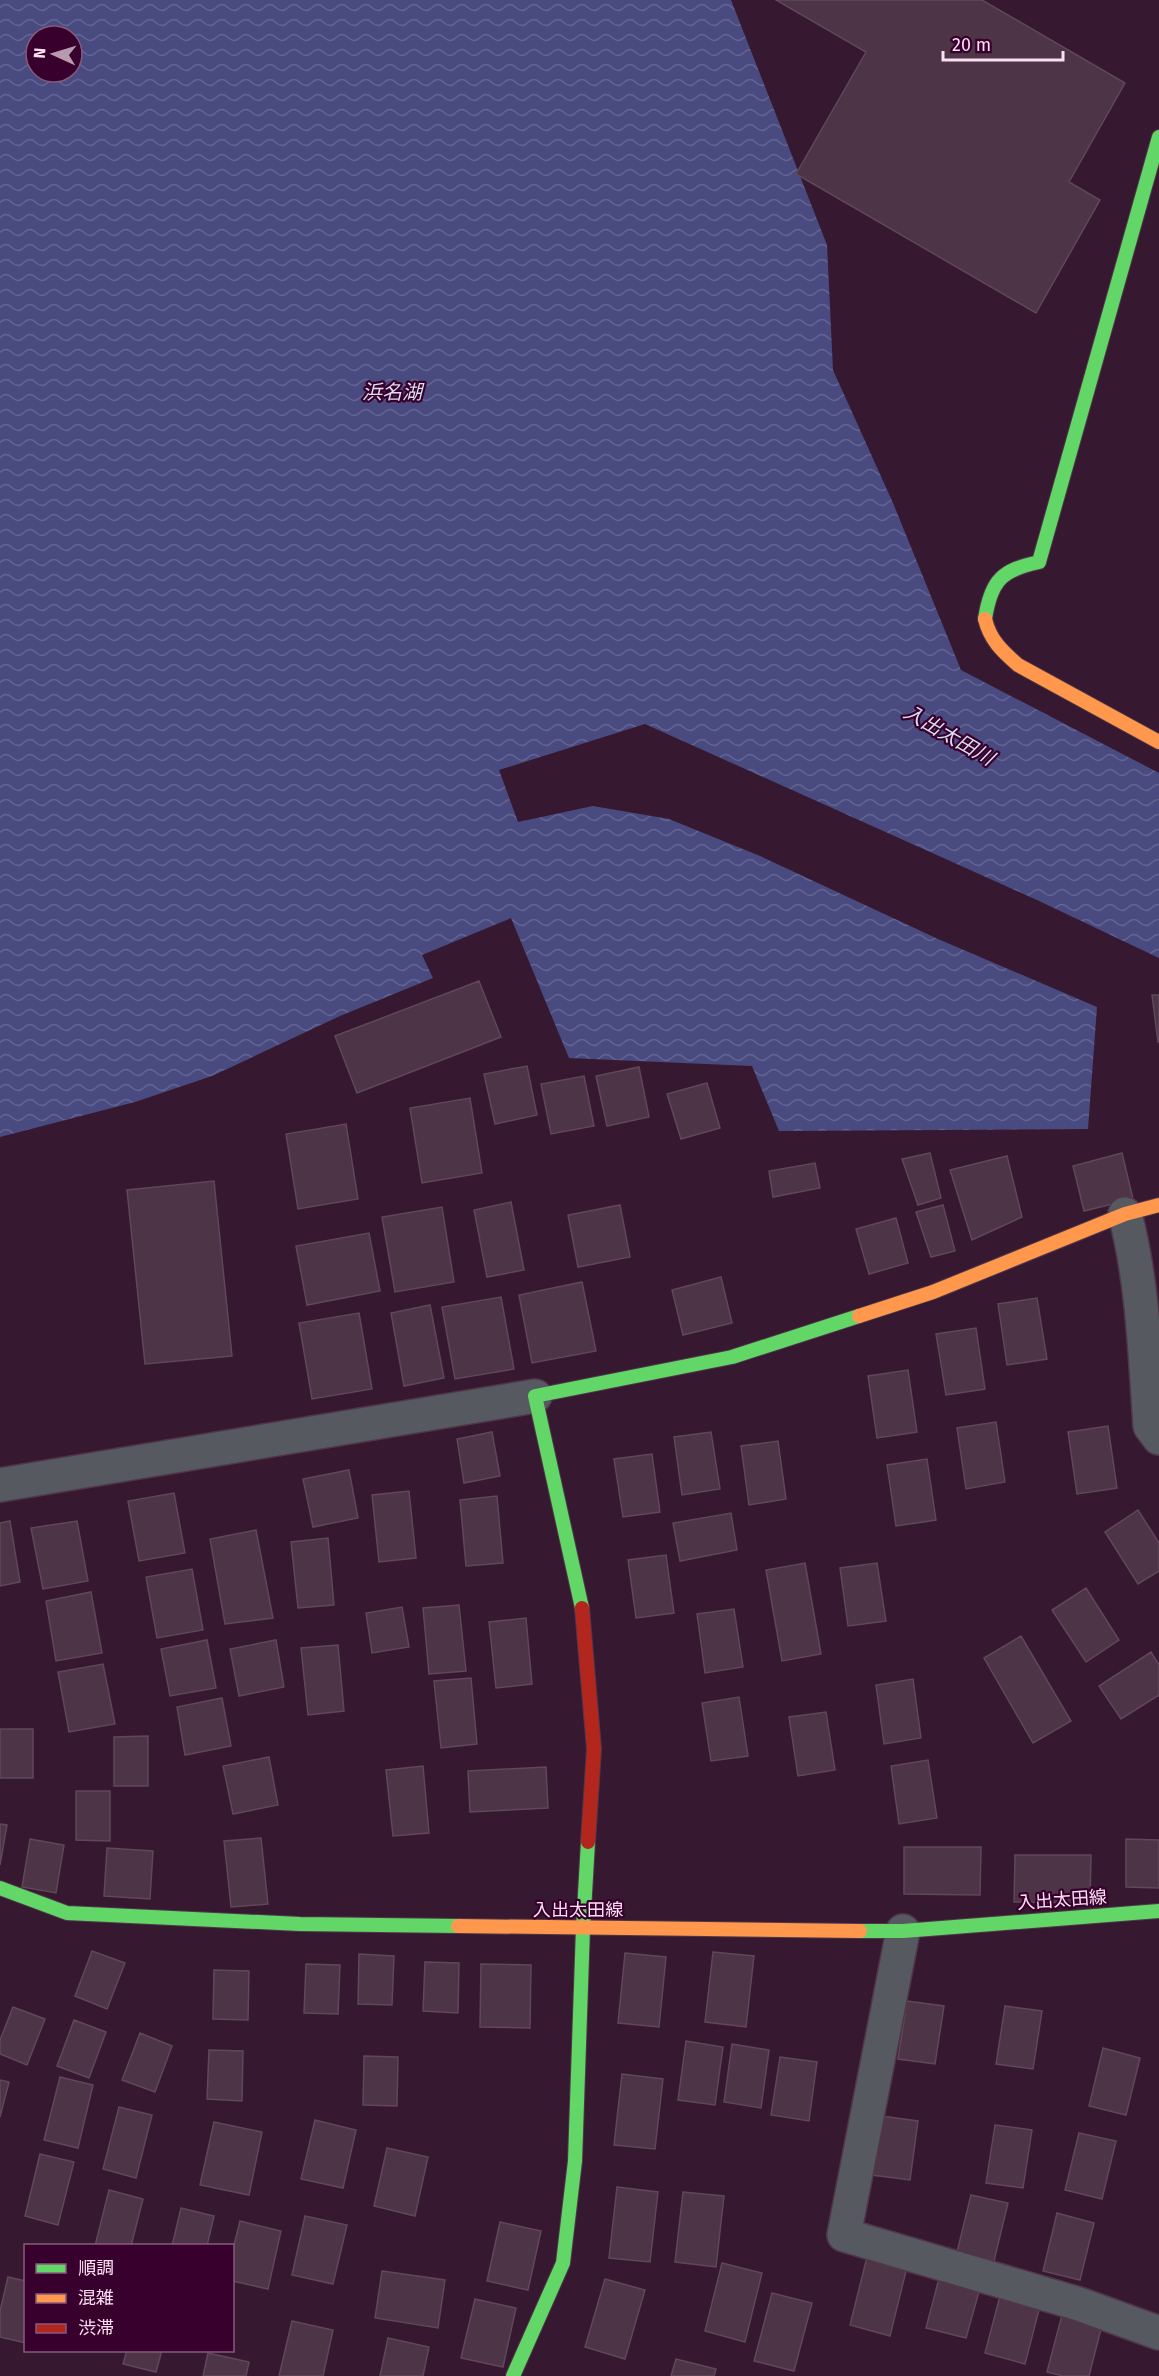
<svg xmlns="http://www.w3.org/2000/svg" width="1159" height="2376" font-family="'Fira Sans','Noto Sans JP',sans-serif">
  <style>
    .water { fill: url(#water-waves); fill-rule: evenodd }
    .building { fill: #4d3447; stroke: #60475a; stroke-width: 1.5 }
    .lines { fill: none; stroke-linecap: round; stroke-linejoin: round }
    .street-casing { stroke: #4f3749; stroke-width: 36 }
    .fast-casing { stroke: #4f3749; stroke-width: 16 }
    .slow-casing { stroke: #4f3749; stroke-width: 16 }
    .jam-casing { stroke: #4f3749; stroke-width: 16 }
    .street { stroke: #575961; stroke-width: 33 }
    .fast { stroke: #63d668; stroke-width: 14 }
    .slow { stroke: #ff974d; stroke-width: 14 }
    .jam { stroke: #b3261e; stroke-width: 14 }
    .labels { text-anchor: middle; stroke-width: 4.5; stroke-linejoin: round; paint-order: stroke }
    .street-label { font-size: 18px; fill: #fcdff2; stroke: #38012d }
    .water-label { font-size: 20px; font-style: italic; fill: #dbdef0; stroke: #38012d }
  </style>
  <defs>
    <pattern id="water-waves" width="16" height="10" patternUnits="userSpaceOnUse" patternTransform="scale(1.5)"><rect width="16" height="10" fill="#494b80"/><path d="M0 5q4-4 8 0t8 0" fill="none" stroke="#646492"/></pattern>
  </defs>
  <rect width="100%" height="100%" fill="#361930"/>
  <path class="water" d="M0,0H731L827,245L833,370L893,503L961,670L1159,773V958L1037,900L645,724L499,770L518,822L593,806L669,819L760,856L938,939L1097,1007L1088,1129L779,1131L752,1066L569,1058L511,918L422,955L433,978L340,1016L212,1076L135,1102L0,1137ZM36,36H72V72H36Z"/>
  <path class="building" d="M776,0H982L1125,83L1069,182L1100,200L1036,313L796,174L866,52Z
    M479,981L501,1037L357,1093L335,1036Z
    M1152,995H1159V1042H1158Z
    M527,1066L537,1115L495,1124L484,1074Z
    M639,1067L649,1117L607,1126L596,1076Z
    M584,1076L594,1126L551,1134L541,1084Z
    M707,1083L720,1128L681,1139L667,1094Z
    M470,1098L482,1173L422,1183L410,1108Z
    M346,1124L358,1199L298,1209L286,1134Z
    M930,1153L941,1198L918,1205L902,1159Z
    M1122,1153L1133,1199L1084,1211L1073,1166Z
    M1007,1156L1022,1217L972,1240L950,1170Z
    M815,1163L820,1188L773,1197L769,1171Z
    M214,1181L232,1356L145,1364L127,1190Z
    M511,1202L524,1270L487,1277L474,1210Z
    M620,1205L630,1257L578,1267L568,1215Z
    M943,1205L955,1251L931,1257L916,1212Z
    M442,1207L454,1282L395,1292L382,1217Z
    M896,1218L908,1263L869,1274L856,1229Z
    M369,1233L380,1291L307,1305L296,1246Z
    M721,1277L732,1323L683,1335L672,1290Z
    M582,1282L596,1351L532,1363L519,1295Z
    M501,1297L514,1369L455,1379L442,1307Z
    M1037,1298L1047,1359L1007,1365L998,1304Z
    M430,1305L444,1378L404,1386L391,1313Z
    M359,1313L372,1389L312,1399L299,1323Z
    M976,1328L985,1389L946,1395L936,1334Z
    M908,1370L917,1432L877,1438L868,1376Z
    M996,1422L1005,1482L966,1489L957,1428Z
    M1108,1426L1117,1488L1077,1494L1068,1432Z
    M492,1432L500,1476L464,1483L457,1439Z
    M711,1432L720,1489L682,1495L674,1437Z
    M778,1441L786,1499L749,1505L741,1446Z
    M652,1454L660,1512L623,1517L614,1459Z
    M927,1459L936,1520L896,1526L887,1465Z
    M349,1470L358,1518L313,1527L303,1479Z
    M409,1491L416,1558L379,1562L372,1495Z
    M174,1493L185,1553L139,1561L128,1501Z
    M497,1496L503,1563L466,1566L460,1500Z
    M1138,1510L1159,1543V1571L1138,1584L1105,1532Z
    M731,1513L737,1550L680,1561L673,1523Z
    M10,1521L20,1582L0,1586V1523Z
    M77,1521L88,1581L43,1589L31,1528Z
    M256,1530L273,1618L225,1624L210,1539Z
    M328,1538L334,1605L298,1608L291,1542Z
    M666,1555L674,1613L636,1618L628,1560Z
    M805,1563L821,1654L782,1661L766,1570Z
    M877,1563L886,1621L848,1626L840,1568Z
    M192,1569L203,1630L157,1638L146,1577Z
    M1086,1588L1119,1640L1086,1662L1052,1610Z
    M91,1592L102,1653L56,1661L46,1601Z
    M459,1605L466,1671L429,1674L423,1608Z
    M402,1607L409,1647L372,1653L366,1613Z
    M734,1609L743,1667L705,1673L697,1614Z
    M526,1618L532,1684L496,1688L489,1622Z
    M1021,1636L1071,1721L1033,1743L984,1658Z
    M207,1640L216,1688L170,1696L161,1649Z
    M276,1640L284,1687L239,1696L230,1649Z
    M338,1645L344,1711L308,1715L301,1648Z
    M1151,1652L1159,1665V1695L1121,1719L1099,1686Z
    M103,1664L115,1724L69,1732L58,1672Z
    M471,1678L477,1744L441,1748L434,1681Z
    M913,1679L921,1738L884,1744L876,1685Z
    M739,1697L748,1756L711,1761L702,1703Z
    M222,1698L231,1746L185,1755L177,1707Z
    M826,1712L835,1770L798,1776L789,1717Z
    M0,1729H33V1778H0Z
    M148,1736V1786H114V1737Z
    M269,1757L278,1805L233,1814L223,1766Z
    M928,1760L937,1818L899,1824L891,1766Z
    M423,1766L429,1833L393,1836L386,1770Z
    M546,1767L548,1808L470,1812L468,1771Z
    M76,1791H110V1841L76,1840Z
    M0,1824L7,1825L0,1865Z
    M261,1838L268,1904L231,1907L224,1841Z
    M30,1839L64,1845L56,1893L22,1887Z
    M1126,1839L1159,1840V1888L1126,1887Z
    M904,1847H981L980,1895L904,1894Z
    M107,1848L153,1851L150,1899L104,1896Z
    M1015,1855H1091L1090,1903L1014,1902Z
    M92,1951L125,1963L107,2009L75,1996Z
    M713,1952L754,1956L746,2027L705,2022Z
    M625,1953L666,1957L659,2027L618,2023Z
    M359,1954L394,1956L392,2005L358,2004Z
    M425,1962L459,1963L458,2013L423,2011Z
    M306,1964L340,1965L338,2014L304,2013Z
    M481,1964L531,1965L530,2028L480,2027Z
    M214,1970L249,1971L248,2020L213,2019Z
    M907,2001L944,2006L935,2064L898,2059Z
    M1005,2006L1042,2011L1033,2069L996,2064Z
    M13,2007L45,2019L27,2065L0,2054V2040Z
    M74,2020L106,2032L89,2078L57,2066Z
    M140,2033L172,2046L155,2092L122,2080Z
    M686,2041L723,2047L715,2105L678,2100Z
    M732,2044L769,2050L761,2108L724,2102Z
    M1103,2048L1140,2058L1126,2115L1089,2106Z
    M209,2050L243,2051L242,2101L207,2099Z
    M364,2056L398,2057L397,2106L363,2105Z
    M780,2057L817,2062L809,2121L771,2115Z
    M622,2074L663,2079L655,2149L614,2145Z
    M60,2077L93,2085L78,2148L44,2140Z
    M0,2080L9,2082L0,2117Z
    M119,2107L152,2115L136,2178L103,2169Z
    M881,2116L918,2121L910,2180L872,2175Z
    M315,2120L356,2130L343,2188L301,2179Z
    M214,2122L262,2132L249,2195L200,2185Z
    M995,2125L1032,2130L1023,2188L986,2183Z
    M1079,2133L1116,2141L1102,2199L1065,2190Z
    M387,2148L428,2157L415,2216L374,2206Z
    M40,2154L74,2162L58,2225L25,2216Z
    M617,2187L658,2192L650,2262L609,2258Z
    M109,2190L143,2199L131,2246H95Z
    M683,2192L724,2196L716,2267L675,2262Z
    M971,2195L1008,2203L994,2261L957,2252Z
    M181,2208L214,2216L207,2246H172Z
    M1057,2213L1094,2223L1080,2280L1043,2271Z
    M305,2216L347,2225L333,2284L292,2275Z
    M240,2221L281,2231L268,2289L232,2281V2253Z
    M500,2222L541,2231L528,2290L487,2281Z
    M867,2257L907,2267L890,2336L850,2325Z
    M722,2263L762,2273L745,2342L705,2331Z
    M382,2271L445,2280L438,2328L375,2318Z
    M941,2271L982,2281L966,2338L926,2328Z
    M8,2277L26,2281V2343L0,2337V2311Z
    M605,2279L645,2290L625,2359L585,2347Z
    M772,2293L812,2303L794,2371L754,2361Z
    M1000,2296L1040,2306L1025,2364L985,2353Z
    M475,2299L516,2308L503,2367L461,2358Z
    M1062,2315L1102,2325L1089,2376H1063L1047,2372Z
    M292,2321L333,2330L323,2376H279Z
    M388,2338L429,2347L423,2376H380Z
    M127,2350H162L156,2372L123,2364Z
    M208,2353L249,2362L246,2376H203Z
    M676,2359L716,2369L714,2376H671Z"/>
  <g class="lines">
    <defs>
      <path id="street" d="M1125,1214C1143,1283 1145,1355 1150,1426L1159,1438
        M0,1485L535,1396
        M903,1931L844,2235L1079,2304L1159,2333"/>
      <path id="fast" d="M985,619C991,580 1002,570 1039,562L1159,137
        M582,1608L535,1396L732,1357L859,1316
        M0,1888L67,1913L300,1924L458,1926
        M860,1931H903L1159,1911
        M513,2376L563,2263L575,2161L583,1928L588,1842"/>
      <path id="slow" d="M985,619C990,640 1002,651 1018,665L1159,742
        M859,1316L933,1292L1125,1214L1159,1205
        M458,1926L860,1931"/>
      <path id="jam" d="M582,1608L594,1749L588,1842"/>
    </defs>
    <use href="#street" class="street-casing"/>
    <use href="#fast" class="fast-casing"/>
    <use href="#slow" class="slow-casing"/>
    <use href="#jam" class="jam-casing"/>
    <use href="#street" class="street"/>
    <use href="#fast" class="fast"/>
    <use href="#slow" class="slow"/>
    <use href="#jam" class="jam"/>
  </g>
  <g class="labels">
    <g class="street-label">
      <text transform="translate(1062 1900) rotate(-4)" y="6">入出太田線</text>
      <text x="578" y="1916">入出太田線</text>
    </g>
    <g class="water-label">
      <text x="392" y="399">浜名湖</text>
      <text transform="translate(949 735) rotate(30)" y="7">入出太田川</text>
    </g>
  </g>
  <rect x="24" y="2244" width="210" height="108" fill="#38012d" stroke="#865a7c" stroke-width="1.5"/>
  <rect x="36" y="2264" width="30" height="9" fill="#63d668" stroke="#865a7c" stroke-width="1.5"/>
  <text x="78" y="2274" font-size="18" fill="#fcdff2">順調</text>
  <rect x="36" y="2294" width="30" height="9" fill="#ff974d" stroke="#865a7c" stroke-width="1.5"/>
  <text x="78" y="2304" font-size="18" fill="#fcdff2">混雑</text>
  <rect x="36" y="2324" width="30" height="9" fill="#b3261e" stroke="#865a7c" stroke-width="1.5"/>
  <text x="78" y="2334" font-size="18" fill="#fcdff2">渋滞</text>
  <g transform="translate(54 54) rotate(274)"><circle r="28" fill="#38012d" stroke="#865a7c" stroke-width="1.5"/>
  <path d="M0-4.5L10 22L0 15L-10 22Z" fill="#b79aae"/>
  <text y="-9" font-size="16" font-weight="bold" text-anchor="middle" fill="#fcdff2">N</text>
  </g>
  <path d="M943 51v9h120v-9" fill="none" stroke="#fcdff2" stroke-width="3"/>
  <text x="952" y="51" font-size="18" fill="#fcdff2" stroke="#38012d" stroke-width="4.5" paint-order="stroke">20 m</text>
</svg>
